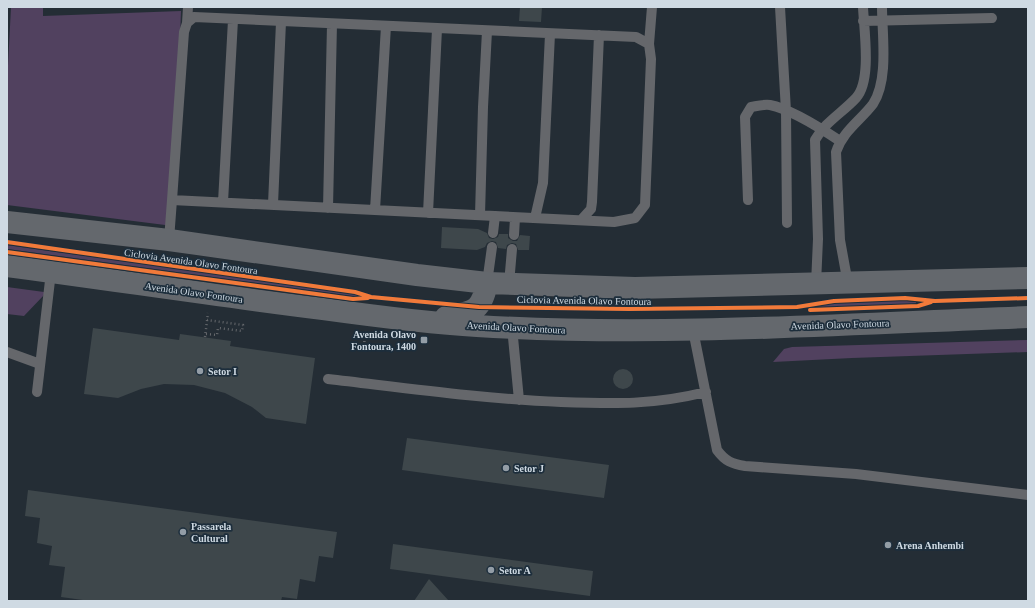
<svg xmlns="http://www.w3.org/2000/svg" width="1035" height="608" font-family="'Times New Roman',serif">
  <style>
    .green { fill: #51415f }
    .building { fill: #3e474b }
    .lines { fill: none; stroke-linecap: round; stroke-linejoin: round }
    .path { stroke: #65686c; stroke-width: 2.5; stroke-dasharray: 1 3; stroke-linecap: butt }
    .service { stroke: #65676b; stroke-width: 10 }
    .primary { stroke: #64686d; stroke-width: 22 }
    .cycleway-casing { stroke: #1d2e3c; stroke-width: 6 }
    .cycleway { stroke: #f17a3a; stroke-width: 4 }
    .poi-dot { fill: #939da6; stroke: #1d2e3c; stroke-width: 1.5 }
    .labels { text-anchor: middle; stroke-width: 3.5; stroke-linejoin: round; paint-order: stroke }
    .street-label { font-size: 10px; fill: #cfdae3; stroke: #1d2e3c }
    .poi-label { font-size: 10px; font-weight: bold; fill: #cfdae3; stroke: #1d2e3c; text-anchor: start }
  </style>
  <rect width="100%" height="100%" fill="#242d35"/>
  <path class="green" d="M11,7H43V16L181,11L173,226L7,205V85Z
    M7,245L358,294V297L7,249Z
    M7,287L44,292V295L24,316L7,314Z
    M898,300L916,302V305L814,309V306L827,303Z
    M1028,340V352L852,358L773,362L784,349L792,347Z"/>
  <path class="building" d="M520,7H542L541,22L519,21Z
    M442,227L478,229L487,233L489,238L493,239L498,237L499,234H508V238L513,241H517L520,235L530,236L529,250H518L516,244L512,243L507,245L506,249L498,248L496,242L492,241L487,243L485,247L477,250L441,248Z
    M93,328L179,340L180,334L231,341L230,346L315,358L306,424L266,418L252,407L225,393L194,385L164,384L141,389L118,398L84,394Z
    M613 379a10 10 0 1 1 20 0a10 10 0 1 1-20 0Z
    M407,438L609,465L604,498L402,470Z
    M28,490L337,532L333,558L319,556L315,582L300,579L297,599L282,597L281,601H90L61,597L65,567L49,565L52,546L37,543L40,518L25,516Z
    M393,544L593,571L590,596L390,569Z
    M429,579L449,601H414Z"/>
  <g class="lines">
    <path class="path" d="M206,334L217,335L218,328L242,331L243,325L207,320
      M205,337L208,313
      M364,346L365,333"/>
    <path class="service" d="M780,7L786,111L787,223
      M194,17L636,37L649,44L651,59L645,205L635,218L614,222L172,200L184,32L187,23Z
      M863,21L992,18
      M187,23L188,7
      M649,44L652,7
      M748,200L745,117L751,107C757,106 764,104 770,105C790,109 822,129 840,141
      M223,202L233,20
      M273,204L281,22
      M328,208L332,24
      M375,210L386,26
      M428,213L437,29
      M480,215L483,107L487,31
      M535,218L543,183L550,34
      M581,220L591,209L592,202L599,35
      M493,233L495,216
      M514,235L515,218
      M169,240L172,200
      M487,283L492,247
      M509,284L512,249
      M816,284L818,239L815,140C825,122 842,113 856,98C872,81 864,30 863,7
      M848,284L840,240L836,152C843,131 860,121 873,104C889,80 882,34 882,7
      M512,327L519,400
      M693,330L717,450C725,461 732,464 745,466L856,474L1028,495
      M7,352L40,364
      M328,379C406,388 483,399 561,402C615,404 654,405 706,392
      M37,392L51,272"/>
    <path class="primary" d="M7,222L169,240L417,275L487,283L635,288L1028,278
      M7,266C113,280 218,296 323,309C374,316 426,323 477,326C660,337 845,324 1028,317
      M446,317C473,311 481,313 487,283"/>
    <defs>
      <path id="cycleway" d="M7,242L355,292L371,297L479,307L629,309L797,307L834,301L905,298L935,301L1028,298
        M7,252L353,299L368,298
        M810,310L918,306L931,302"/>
    </defs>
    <use href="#cycleway" class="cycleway-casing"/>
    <use href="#cycleway" class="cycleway"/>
  </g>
  <g class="poi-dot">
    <rect x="420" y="336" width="8" height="8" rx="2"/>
    <circle cx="200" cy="371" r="4"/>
    <circle cx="506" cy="468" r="4"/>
    <circle cx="183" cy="532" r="4"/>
    <circle cx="888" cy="545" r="4"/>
    <circle cx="491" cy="570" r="4"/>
  </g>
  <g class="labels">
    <g class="street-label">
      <text transform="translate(191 261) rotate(8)" y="4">Ciclovia Avenida Olavo Fontoura</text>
      <text transform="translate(194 292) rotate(8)" y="4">Avenida Olavo Fontoura</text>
      <text transform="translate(584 300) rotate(1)" y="4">Ciclovia Avenida Olavo Fontoura</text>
      <text transform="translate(840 324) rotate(-2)" y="4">Avenida Olavo Fontoura</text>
      <text transform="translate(516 327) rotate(3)" y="4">Avenida Olavo Fontoura</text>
    </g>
    <g class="poi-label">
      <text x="416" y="338" text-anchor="end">Avenida Olavo<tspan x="416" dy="12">Fontoura, 1400</tspan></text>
      <text x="208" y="375">Setor I</text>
      <text x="514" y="472">Setor J</text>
      <text x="191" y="530">Passarela<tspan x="191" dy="12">Cultural</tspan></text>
      <text x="896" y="549">Arena Anhembi</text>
      <text x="499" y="574">Setor A</text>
    </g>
  </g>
  <rect width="1035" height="608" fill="none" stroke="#cfdae3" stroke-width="16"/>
</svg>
